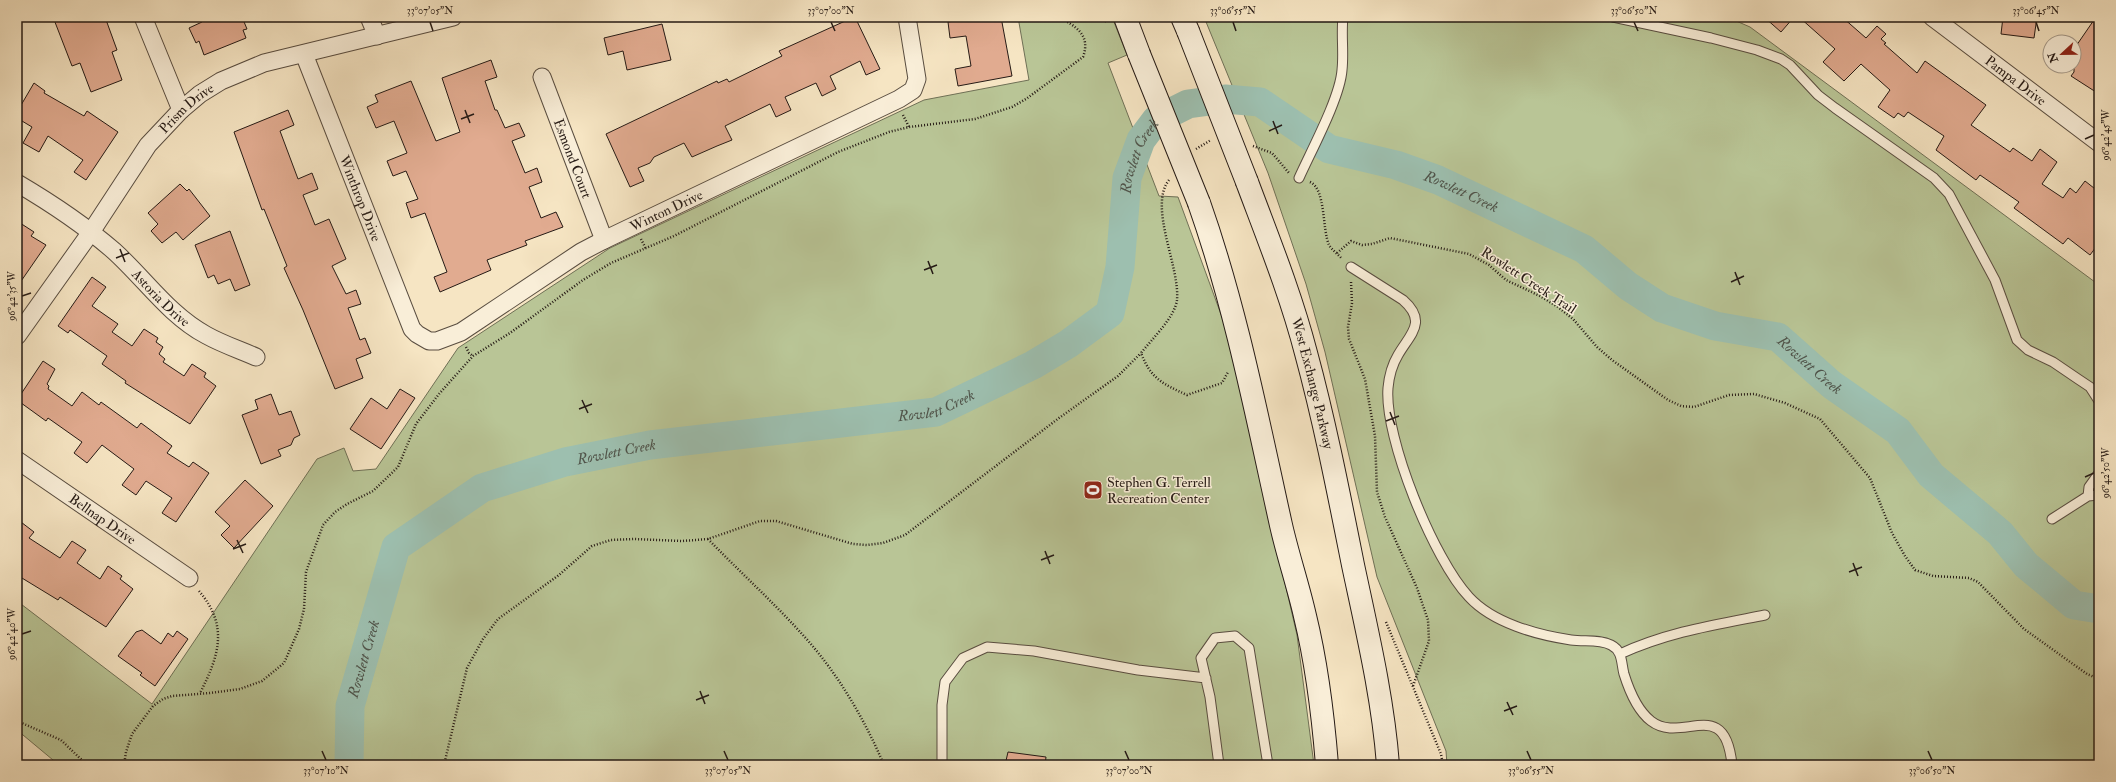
<svg xmlns="http://www.w3.org/2000/svg" width="2116" height="782" font-family="'IM FELL Double Pica',serif">
  <style>
    .green { fill: #b9c596; stroke: #6f7056 }
    .lines { fill: none; stroke-linecap: round; stroke-linejoin: round }
    .river { stroke: #9dbfaf; stroke-width: 29 }
    .building { fill: #e1ab90; stroke: #251a15 }
    .service-casing { stroke: #594d40; stroke-width: 11 }
    .minor-casing { stroke: #594d40; stroke-width: 19 }
    .secondary-casing { stroke: #251a15; stroke-width: 24 }
    .path { stroke: #251a15; stroke-width: 2.5; stroke-dasharray: 1 2; stroke-linecap: butt }
    .service { stroke: #f9eed8; stroke-width: 9 }
    .minor { stroke: #f9eed8; stroke-width: 17 }
    .secondary { stroke: #f9eed8; stroke-width: 22 }
    .secondary-bridge-casing { stroke: #251a15; stroke-width: 24; stroke-linecap: butt }
    .secondary-bridge { stroke: #f9eed8; stroke-width: 22 }
    .ticks { fill: none; stroke: #251a15; stroke-width: 1.5 }
    .labels { text-anchor: middle; stroke-width: 3; stroke-linejoin: round; paint-order: stroke }
    .street-label { font-size: 14px; fill: #251a15; stroke: #f9eed8 }
    .poi-label { font-size: 14px; fill: #251a15; stroke: #f9eed8; text-anchor: start }
    .water-label { font-size: 15px; font-style: italic; fill: #4f544b; stroke: #f9eed8 }
    .neatline { fill: none; stroke: #251a15; stroke-width: 1.5 }
    .ticks-label { font-size: 10px; text-anchor: middle; fill: #251a15 }
  </style>
  <rect width="100%" height="100%" fill="#f6e5c3"/>
  <filter id="stains"><feTurbulence type="fractalNoise" baseFrequency=".005" numOctaves="4"/><feColorMatrix values="0 0 0 0 .2 0 0 0 0 .09 0 0 0 0 .02 0 0 0 .5 -.17"/></filter>
  <radialGradient id="worn" r=".72"><stop offset=".6" stop-color="#630" stop-opacity="0"/><stop offset="1" stop-color="#630" stop-opacity=".3"/></radialGradient>
  <path class="green" d="M1018,17H1112L1127,55L1108,63L1159,196L1178,197L1226,328L1297,635L1314,765H59L17,730V601L152,704L317,459L344,448L353,471L376,469L458,348L610,248L924,100L1029,80Z
    M1204,17H1727L1750,27L2099,285V765H1447L1446,751L1377,577L1325,352L1306,284L1268,173Z"/>
  <g class="lines">
    <path class="river" id="s1" d="M349,765L350,706L396,547L482,488L565,462L650,445L936,412L1033,365L1068,344L1110,313L1120,267L1127,178L1141,140L1156,120L1188,104L1225,99L1260,102L1329,149L1396,165L1438,180L1584,249L1628,286L1662,308L1715,326L1778,337L1832,385L1898,431L1931,475L2000,533L2026,565L2074,605L2099,609"/>
  </g>
  <path class="building" d="M53,17H105L117,50L112,52L122,80L91,92L80,63L72,66Z
    M200,17H242L247,29L243,30L246,38L204,55L199,41L196,43L189,28L202,22Z
    M854,17H855L880,69L866,75L860,61L830,76L836,89L822,96L816,83L785,97L791,110L776,117L770,104L725,126L732,140L717,146L692,157L684,143L654,157L650,163L638,168L644,181L630,187L606,134L717,81L718,83L727,79L729,82L782,56L779,51Z
    M964,17H1001L1012,76L958,86L955,69L971,66L966,36L950,38L948,22L965,19Z
    M1764,17H1794L1781,32Z
    M1799,17H1842L1866,38L1877,26L1886,34L1881,39L1886,43L1884,44L1917,73L1925,61L1986,105L1971,125L2010,152L2013,148L2032,161L2040,149L2057,162L2042,184L2063,198L2070,188L2076,193L2085,181L2099,192V243L2090,255L2068,238L2063,244L2014,208L2019,202L1980,175L1976,180L1936,150L1944,136L1908,112L1904,117L1898,113L1894,118L1878,107L1890,90L1861,64L1844,81L1823,62L1835,49Z
    M2003,17H2037L2034,38L2001,34Z
    M2096,17H2099V94L2071,76L2074,72V49Z
    M662,24L671,60L627,70L623,51L608,55L604,38Z
    M491,60L497,77L485,81L495,110H497L505,128L519,123L525,136L512,141L525,173L537,168L542,182L529,187L541,218L556,212L563,227L525,241L527,245L487,260L491,270L440,292L434,277L447,272L425,213L411,218L406,203L418,199L406,171L393,176L387,161L407,153L394,121L376,128L367,107L378,102L375,95L411,81L436,141L460,132L442,78Z
    M34,83L45,91L44,93L84,116L87,111L118,132L86,180L74,172L83,160L48,136L39,152L23,143L32,127L17,118V112Z
    M288,110L294,125L280,131L298,179L312,173L318,189L303,195L315,225L329,219L346,259L332,266L346,294L356,290L361,304L348,308L360,340L365,338L371,353L356,359L363,378L335,389L303,310L284,268L287,266L264,209L262,210L234,132Z
    M180,184L187,191L189,189L210,216L183,240L176,232L162,243L151,231L158,224L148,213Z
    M17,221L34,232L31,236L46,245L17,287Z
    M230,231L250,285L235,291L230,279L218,284L214,275L208,278L195,245Z
    M92,277L106,287L92,306L118,324L112,332L132,346L144,329L158,338L156,342L163,347L159,354L165,359L163,362L184,376L192,364L206,373L204,377L216,386L190,424L125,383L126,381L102,364L107,356L70,330L68,333L58,326Z
    M43,361L55,369L47,384L49,386L48,389L72,406L82,392L99,405L101,402L137,428L141,423L172,446L167,453L189,467L193,462L209,473L176,522L162,513L172,498L146,481L136,495L122,485L134,469L102,445L87,463L74,453L82,442L48,418L46,421L17,400Z
    M400,389L415,398L381,449L350,429L371,398L387,409Z
    M271,394L279,415L291,411L300,435L294,438L291,445L278,450L281,456L261,464L242,415L258,409L255,400Z
    M245,480L273,506L234,548L221,535L230,526L215,512Z
    M17,519L34,532L29,538L60,558L72,541L86,550L77,563L100,579L108,566L122,576L120,579L133,589L106,627L60,597L58,600L17,575Z
    M142,630L161,644L168,633L173,637L177,631L188,639L155,686L140,675L142,673L118,656L136,632Z
    M1008,752L1046,757L1045,765H1005Z"/>
  <g class="lines">
    <defs>
      <path id="service" d="M1613,17L1711,38L1757,50L1781,59L1790,65L1818,95L1835,108L1934,178L1949,194L1995,280L2017,340L2028,350L2053,362L2078,379L2090,387L2099,401
        M1299,178C1311,151 1340,98 1342,70C1344,52 1341,35 1343,17
        M1351,267L1403,300C1428,322 1410,334 1398,355C1392,365 1389,377 1388,388C1384,438 1434,560 1469,597C1493,623 1537,635 1571,640C1584,642 1599,639 1611,645C1623,651 1621,663 1624,674C1629,690 1638,711 1651,721C1682,745 1725,694 1732,765
        M2099,473L2089,487L2088,496L2099,495
        M2052,519L2088,496
        M1620,654C1668,632 1714,625 1765,615
        M942,765V705L945,682L963,658L987,647L1034,651L1138,670L1206,678
        M1219,765L1210,697L1201,658L1215,638L1235,636L1249,648L1268,765"/>
      <g id="minor">
        <path d="M143,17L181,110"/>
        <path d="M369,17L377,36"/>
        <path id="s2" d="M1932,17L2099,143"/>
        <path id="s3" d="M304,54L412,329L417,334L429,341H437L461,332L581,252L604,240L899,99L913,90L917,79L907,17"/>
        <path id="s4" d="M542,77L604,240"/>
        <path id="s5" d="M17,183C51,203 84,225 114,251C145,279 169,315 206,335C222,344 240,350 256,357"/>
        <path id="s6" d="M17,336L91,232L148,145L181,110L200,94L221,81L264,63L453,17"/>
        <path id="s7" d="M17,460L189,578"/>
      </g>
      <g id="secondary">
        <path d="M1125,17L1139,54"/>
        <path d="M1182,17L1188,31"/>
        <path id="s8" d="M1247,182C1268,238 1291,295 1306,353C1325,423 1339,495 1353,565C1367,631 1383,698 1388,765"/>
        <path d="M1199,203C1236,308 1257,417 1281,525C1288,556 1298,585 1305,616C1317,665 1323,715 1327,765"/>
      </g>
    </defs>
    <use href="#service" class="service-casing"/>
    <use href="#minor" class="minor-casing"/>
    <use href="#secondary" class="secondary-casing"/>
    <path class="path" d="M1102,17L1106,22
      M903,115L909,127
      M1253,146L1272,153L1289,173
      M1196,149L1211,140
      M1169,180C1148,207 1180,266 1177,300C1175,317 1152,339 1141,353C1151,379 1163,384 1187,395L1222,383L1228,372
      M1310,182C1326,189 1322,229 1329,245C1332,250 1338,254 1342,259
      M641,239L646,249
      M1337,253L1351,241L1362,245L1372,244L1390,238L1469,254L1489,265L1506,280L1540,296L1558,307L1573,319L1597,347L1612,360L1668,400L1681,406L1694,407L1729,395L1754,394L1785,403L1820,419L1870,478L1892,533L1905,556L1915,570L1933,576L1969,578L1978,582L2024,629L2087,674L2099,679
      M1351,282L1352,303L1348,327L1349,339L1365,379L1375,436L1377,492L1385,517L1417,588L1428,620L1429,641L1413,686
      M466,347L469,353L473,356
      M708,539C739,571 772,601 802,634C837,672 864,718 884,765
      M199,591C229,626 219,656 200,693
      M1386,622L1441,754L1443,765
      M17,721L61,740L87,765
      M124,765L126,752L132,734L153,706L163,699L172,696L210,693L240,689L262,681L284,663L299,629L304,609L306,572L323,525L335,512L347,504L373,491L398,467L416,424L439,394L473,356L510,333L583,280L611,263L674,236L838,152L889,132L909,127L975,119L1012,107L1026,99L1083,57C1091,35 1076,26 1058,17
      M444,765L467,668L483,639L498,619L559,575L592,546L611,540L634,539L682,541L708,539L760,521H776L853,544L867,545L883,543L905,535L1059,418L1118,376L1141,353"/>
    <use href="#service" class="service"/>
    <use href="#minor" class="minor"/>
    <use href="#secondary" class="secondary"/>
    <defs>
      <path id="secondary-bridge" d="M1188,31L1247,182
        M1139,54L1199,203"/>
    </defs>
    <use href="#secondary-bridge" class="secondary-bridge-casing"/>
    <use href="#secondary-bridge" class="secondary-bridge"/>
  </g>
  <path class="ticks" d="M430,22L433,31M831,22L835,31M1233,22L1236,31M1634,22L1638,31M2036,22L2039,31M465,110L470,123M461,119L474,114M1273,121L1278,134M1269,131L1282,125M2085,139L2094,135M120,249L125,262M116,258L129,253M928,261L933,274M924,270L937,265M1735,272L1740,285M1731,282L1744,276M22,296L31,293M582,400L588,413M579,409L592,404M1390,412L1395,425M1386,421L1399,416M2085,477L2094,473M237,540L243,553M233,549L246,544M1045,551L1050,564M1041,560L1054,555M1853,563L1858,576M1849,572L1862,567M22,634L31,631M700,691L705,704M696,700L709,695M1507,702L1513,715M1504,711L1517,706M322,751L326,760M724,751L728,760M1125,751L1129,760M1527,751L1531,760M1928,751L1932,760"/>
  <defs>
    <symbol id="stadium-square" viewBox="-11 -11 22 22"><rect x="-9" y="-9" width="18" height="18" rx="4" fill="#8f2418" stroke="#f9eed8"/><path d="M0-5a6.5 5 0 1 0 0 10a6.5 5 0 1 0 0-10ZM-3.5-1.8h7v3.6h-7Z" fill="#fff"/></symbol>
  </defs>
  <g fill-rule="evenodd">
    <use href="#stadium-square" x="1082" y="479" width="22" height="22"/>
  </g>
  <g class="labels">
    <g class="street-label">
      <text dy="5" stroke="none"><textPath href="#s2" startOffset="105">Pampa Drive</textPath></text>
      <text dy="5" stroke="none"><textPath href="#s6" startOffset="285">Prism Drive</textPath></text>
      <text dy="5" stroke="none"><textPath href="#s4" startOffset="87">Esmond Court</textPath></text>
      <text dy="5" stroke="none"><textPath href="#s3" startOffset="155">Winthrop Drive</textPath></text>
      <text dy="5" stroke="none"><textPath href="#s3" startOffset="589">Winton Drive</textPath></text>
      <text transform="translate(1529 280) rotate(33)" y="5">Rowlett Creek Trail</text>
      <text dy="5" stroke="none"><textPath href="#s5" startOffset="185">Astoria Drive</textPath></text>
      <text dy="5" stroke="none"><textPath href="#s8" startOffset="212">West Exchange Parkway</textPath></text>
      <text dy="5" stroke="none"><textPath href="#s7" startOffset="104">Bellnap Drive</textPath></text>
    </g>
    <g class="poi-label">
      <text x="1107" y="487">Stephen G. Terrell<tspan x="1107" dy="16">Recreation Center</tspan></text>
    </g>
    <g class="water-label">
      <text dy="5" stroke="none"><textPath href="#s1" startOffset="1152">Rowlett Creek</textPath></text>
      <text dy="5" stroke="none"><textPath href="#s1" startOffset="1524">Rowlett Creek</textPath></text>
      <text dy="5" stroke="none"><textPath href="#s1" startOffset="1920">Rowlett Creek</textPath></text>
      <text dy="5" stroke="none"><textPath href="#s1" startOffset="792">Rowlett Creek</textPath></text>
      <text dy="5" stroke="none"><textPath href="#s1" startOffset="468">Rowlett Creek</textPath></text>
      <text dy="5" stroke="none"><textPath href="#s1" startOffset="108">Rowlett Creek</textPath></text>
    </g>
  </g>
  <rect width="2116" height="782" fill="none" stroke="#f6e5c3" stroke-width="44"/>
  <g transform="translate(2062 54) rotate(248)"><circle r="19" fill="#f9eed8" stroke="#a4998a"/>
  <path d="M0-3L7 15L0 10L-7 15Z" fill="#8f2418"/>
  <text y="-6" font-size="11" font-weight="bold" text-anchor="middle" fill="#251a15">N</text>
  </g>
  <rect x="22" y="22" width="2072" height="738" class="neatline"/>
  <g class="ticks-label">
    <text x="430" y="14">33°07'05"N</text>
    <text x="831" y="14">33°07'00"N</text>
    <text x="1233" y="14">33°06'55"N</text>
    <text x="1634" y="14">33°06'50"N</text>
    <text x="2036" y="14">33°06'45"N</text>
    <text transform="translate(2105 135) rotate(-90)" y="4">96°42'45"W</text>
    <text transform="translate(11 296) rotate(-90)" y="4">96°42'35"W</text>
    <text transform="translate(2105 473) rotate(-90)" y="4">96°42'50"W</text>
    <text transform="translate(11 634) rotate(-90)" y="4">96°42'40"W</text>
    <text x="326" y="774">33°07'10"N</text>
    <text x="728" y="774">33°07'05"N</text>
    <text x="1129" y="774">33°07'00"N</text>
    <text x="1531" y="774">33°06'55"N</text>
    <text x="1932" y="774">33°06'50"N</text>
  </g>
  <rect width="100%" height="100%" filter="url(#stains)"/>
  <rect width="100%" height="100%" fill="url(#worn)"/>
</svg>
